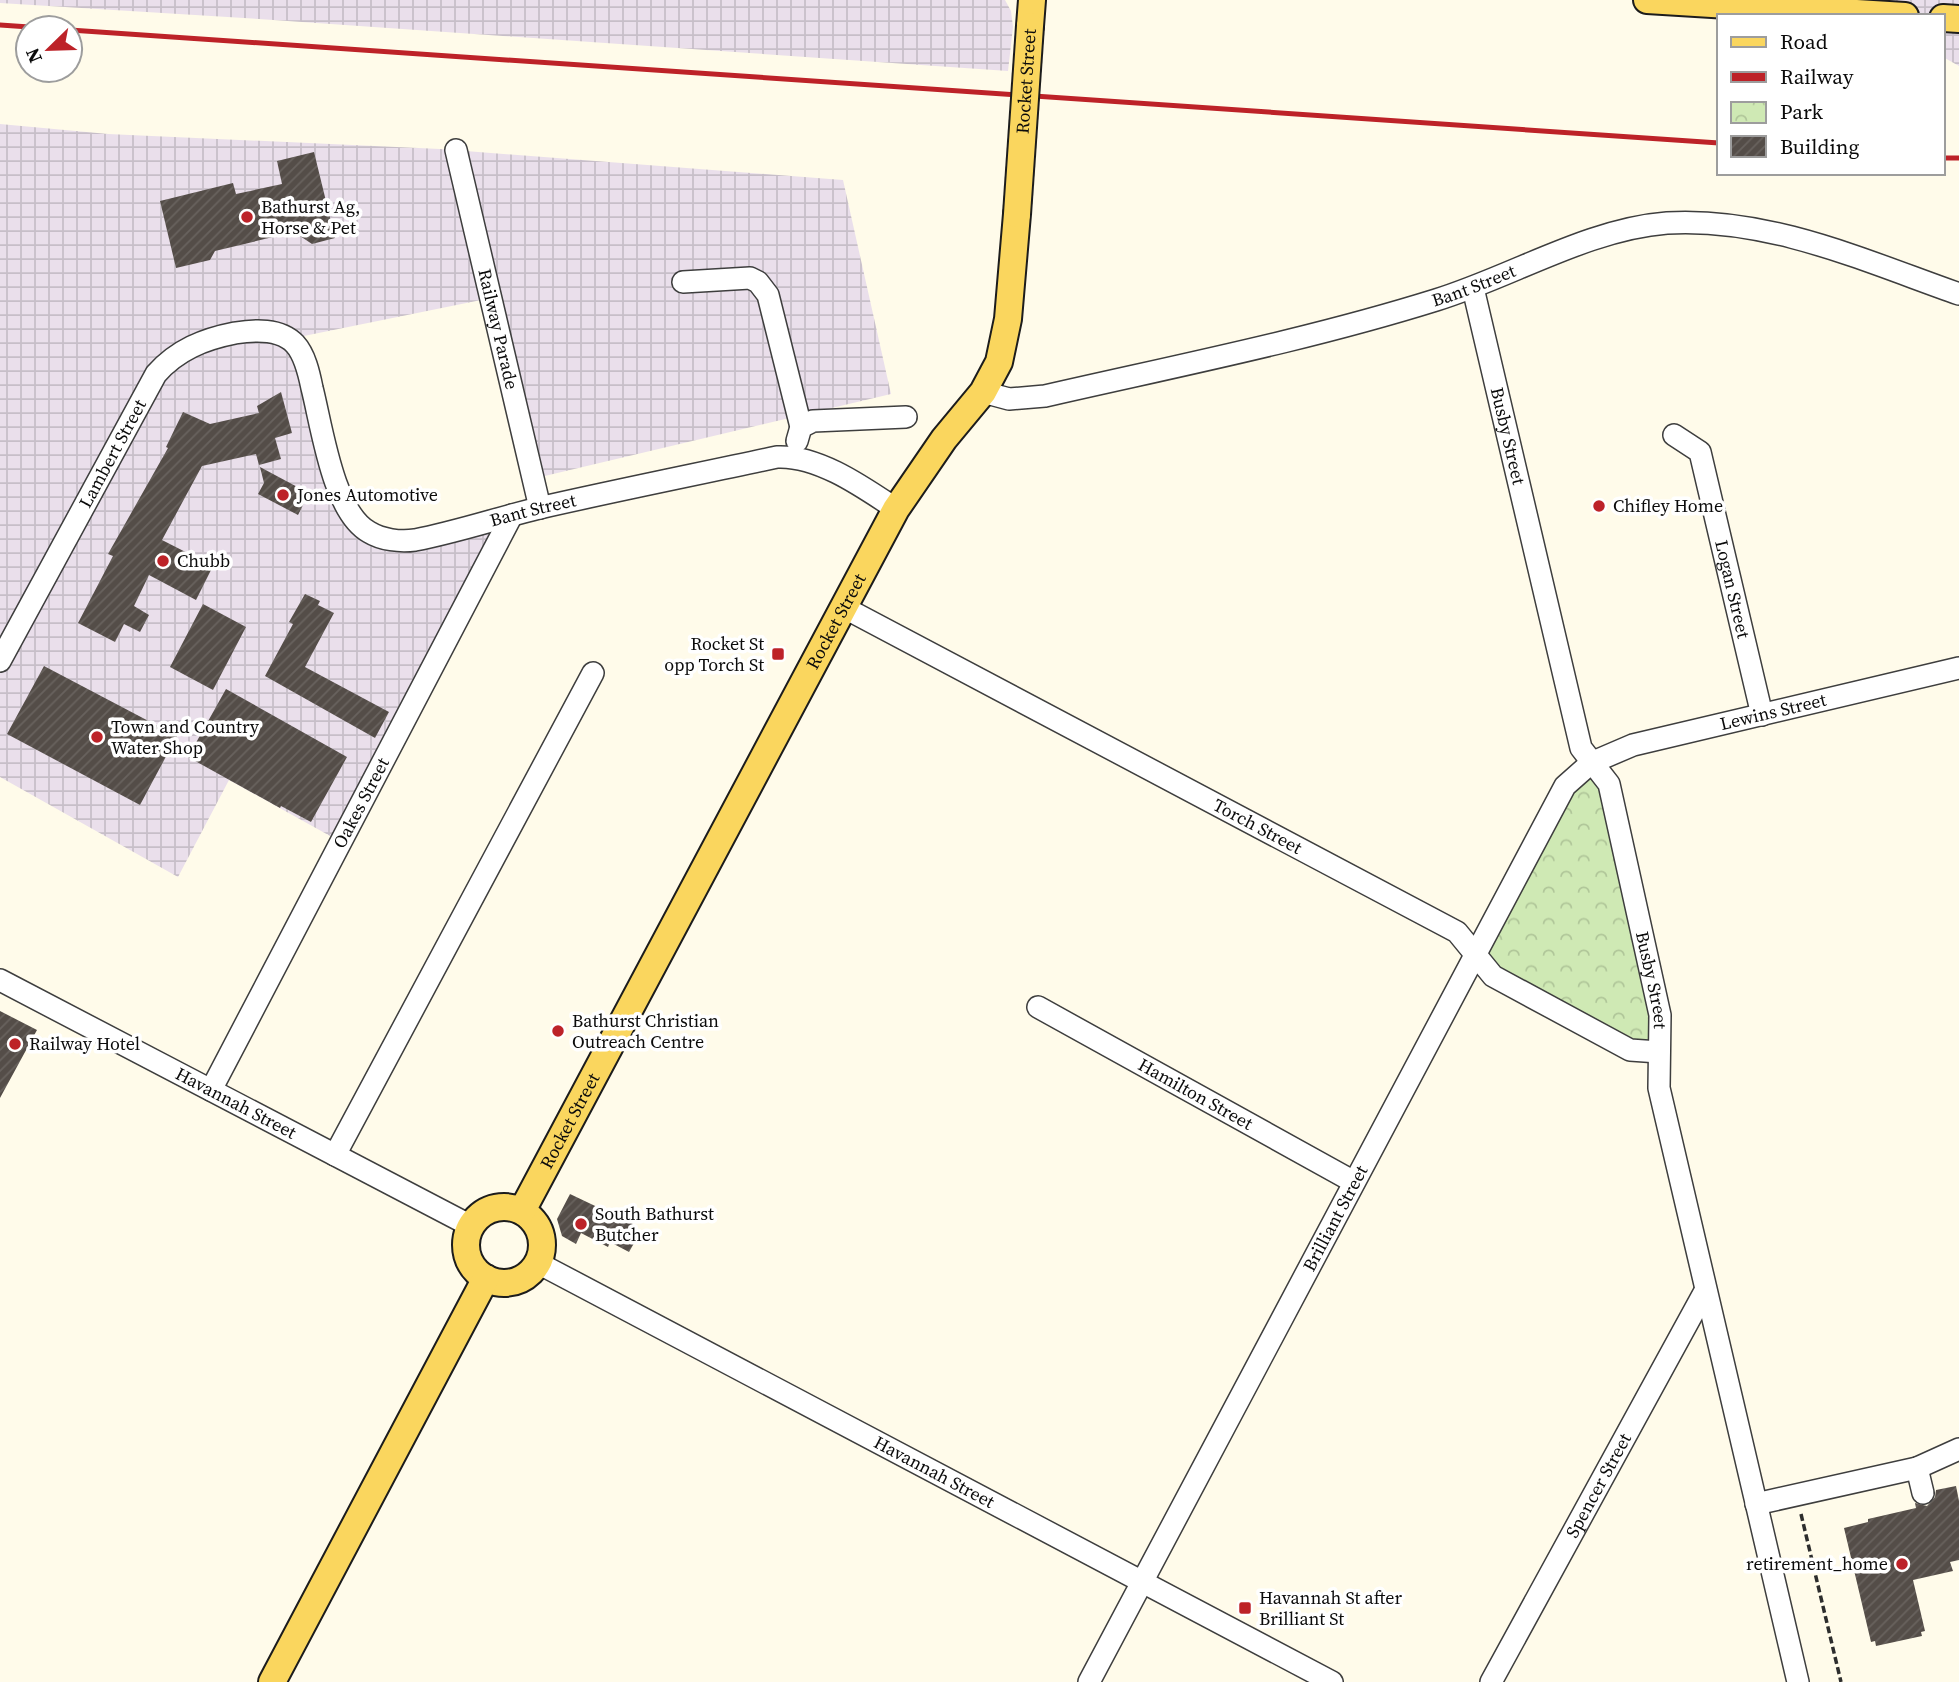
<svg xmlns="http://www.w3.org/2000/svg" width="1959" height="1682" font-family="'Source Serif 4',serif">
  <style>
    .industrial { fill: url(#industrial-grid) }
    .park { fill: url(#park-crowns) }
    .building { fill: url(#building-hatch) }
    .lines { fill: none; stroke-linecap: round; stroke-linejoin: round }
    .minor-casing { stroke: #3e3e3e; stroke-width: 24 }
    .major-casing { stroke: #1c1c1c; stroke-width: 30 }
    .path { stroke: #2d2d2d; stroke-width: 3.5; stroke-dasharray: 7 3.5; stroke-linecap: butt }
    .minor { stroke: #fff; stroke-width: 21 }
    .major { stroke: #fad65e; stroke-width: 26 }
    .rail { stroke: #bd2228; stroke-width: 5 }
    .major-bridge-casing { stroke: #1c1c1c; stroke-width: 30; stroke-linecap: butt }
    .major-bridge { stroke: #fad65e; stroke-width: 26 }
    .poi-dot { fill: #bd2228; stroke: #fff; stroke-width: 2.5 }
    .labels { text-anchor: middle; stroke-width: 7; stroke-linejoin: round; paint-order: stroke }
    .street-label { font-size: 18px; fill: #0b0b0b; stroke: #fff }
    .poi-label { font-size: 18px; fill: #0b0b0b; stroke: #fff; text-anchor: start }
  </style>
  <defs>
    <pattern id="industrial-grid" width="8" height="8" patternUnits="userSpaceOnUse" patternTransform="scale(1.75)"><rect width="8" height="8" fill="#eadfeb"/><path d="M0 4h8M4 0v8" fill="none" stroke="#c7bec8"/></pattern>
    <pattern id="park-crowns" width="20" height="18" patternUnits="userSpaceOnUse" patternTransform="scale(1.75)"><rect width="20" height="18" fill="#cfe9b4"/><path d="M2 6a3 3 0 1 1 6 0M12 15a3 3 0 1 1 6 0" fill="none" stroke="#b0c699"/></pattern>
    <pattern id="building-hatch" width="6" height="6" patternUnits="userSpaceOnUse" patternTransform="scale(1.75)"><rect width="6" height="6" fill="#544d48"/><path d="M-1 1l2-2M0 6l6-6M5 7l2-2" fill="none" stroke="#68625e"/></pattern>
  </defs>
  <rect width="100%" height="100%" fill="#fffbea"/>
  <path class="industrial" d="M0,0H1005L1011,11L1013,27L1008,71L259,19L0,3Z
    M1647,0H1959V66L1943,57V16H1876Z
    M0,124L108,134L440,149L843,180L891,394L532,479L491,298L289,339L335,479L380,537L512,515L341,842L229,780L178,877L0,777Z"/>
  <path class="park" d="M1591,763L1609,784L1659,1052L1630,1050L1476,954Z"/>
  <path class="building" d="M314,152L335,238L312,244L294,232L215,251L210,260L176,268L160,201L233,183L236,194L282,184L277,161Z
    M281,392L292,433L275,438L281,459L259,465L256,454L202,466L162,540L213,566L196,600L149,575L134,606L149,615L140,632L124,624L115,642L78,623L113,556L108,554L168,448L166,447L183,412L210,424L259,413L257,406Z
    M260,467L303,490L305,501L298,515L258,494L264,483Z
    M305,594L320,601L318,605L334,613L305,667L389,712L375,738L265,676L293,624L289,622Z
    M203,604L246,627L213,690L170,667Z
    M44,666L177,736L140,805L7,734Z
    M226,689L347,757L311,822L281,806L280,808L188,757Z
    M0,1011L37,1030L0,1098Z
    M570,1194L633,1224L632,1226L641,1231L629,1252L610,1242L608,1247L581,1233L576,1244L562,1236L557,1219Z
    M1956,1486L1959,1501V1560L1950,1562L1953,1571L1913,1580L1925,1631L1921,1632L1922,1636L1876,1646L1875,1641L1871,1642L1844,1528L1868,1522V1519L1916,1508L1915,1503L1927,1506L1935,1497L1936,1490Z"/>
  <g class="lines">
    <defs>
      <g id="minor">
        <path id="s1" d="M456,150L540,508"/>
        <path d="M683,282L750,278L758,282L768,295L801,427"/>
        <path id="s2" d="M1473,288L1581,748L1609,784L1660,1015L1659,1088L1798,1682"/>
        <path id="s3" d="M983,392L1009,399L1045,396C1176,366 1308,340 1436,300C1511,277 1588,229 1667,223C1769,217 1865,261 1959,294"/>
        <path id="s4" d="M1674,435L1700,452L1762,715"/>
        <path d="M797,441L801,427L813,421L906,417"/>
        <path id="s5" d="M843,607L1457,932L1493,976L1630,1050L1659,1052"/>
        <path id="s6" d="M0,661L156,374C177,350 204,339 235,333C254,330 280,328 295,344C305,355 309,373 312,388C322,427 333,512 369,532C382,540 400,542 415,540C457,532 498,518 539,508C618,490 698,474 777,457C818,455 863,487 896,509"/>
        <path id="s7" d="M0,980L471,1226"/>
        <path id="s8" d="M1038,1007L1354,1182"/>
        <path id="s9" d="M211,1090L512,515"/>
        <path d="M335,1155L593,673"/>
        <path id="s10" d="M538,1263L1332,1682"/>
        <path d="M1917,1468L1923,1493"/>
        <path d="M1756,1504L1917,1468L1959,1449"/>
        <path id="s11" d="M1089,1682L1565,786L1591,763L1633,745L1959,668"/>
        <path id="s12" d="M1491,1682L1705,1291"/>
      </g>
      <g id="major">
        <path d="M1647,0L1905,16"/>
        <path d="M1943,18L1959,19"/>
        <path d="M1030,26L1032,0"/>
        <circle cx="504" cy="1245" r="38"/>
        <path id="s13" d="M522,1211L896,509L944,439L983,392L999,362L1008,319L1017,214"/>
        <path d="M272,1682L486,1278"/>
      </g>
    </defs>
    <use href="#minor" class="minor-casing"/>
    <use href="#major" class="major-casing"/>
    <path class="path" d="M1801,1514L1841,1682"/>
    <use href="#minor" class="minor"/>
    <use href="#major" class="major"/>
    <path class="rail" d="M0,25L44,28
      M70,30L1719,143
      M1943,158H1959"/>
    <defs>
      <g id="major-bridge">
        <path id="s14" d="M1017,214L1030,26"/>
      </g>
    </defs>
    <use href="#major-bridge" class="major-bridge-casing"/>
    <use href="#major-bridge" class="major-bridge"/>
  </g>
  <g class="poi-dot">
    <circle cx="247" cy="217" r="7"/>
    <circle cx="283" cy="495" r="7"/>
    <circle cx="1599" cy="506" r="7"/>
    <circle cx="163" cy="561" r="7"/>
    <rect x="771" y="647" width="14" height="14" rx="3.5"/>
    <circle cx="97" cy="737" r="7"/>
    <circle cx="558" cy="1031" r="7"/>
    <circle cx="15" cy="1044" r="7"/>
    <circle cx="581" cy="1224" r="7"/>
    <circle cx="1902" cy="1564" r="7"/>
    <rect x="1238" y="1601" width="14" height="14" rx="3.5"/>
  </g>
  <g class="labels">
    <g class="street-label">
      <text dy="6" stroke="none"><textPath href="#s14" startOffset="133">Rocket Street</textPath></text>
      <text dy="6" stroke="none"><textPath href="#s3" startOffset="506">Bant Street</textPath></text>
      <text dy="6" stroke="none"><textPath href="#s1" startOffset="184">Railway Parade</textPath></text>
      <text dy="6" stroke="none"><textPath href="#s2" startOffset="152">Busby Street</textPath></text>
      <text dy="6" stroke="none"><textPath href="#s6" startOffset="236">Lambert Street</textPath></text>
      <text dy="6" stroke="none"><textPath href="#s6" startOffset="856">Bant Street</textPath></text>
      <text dy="6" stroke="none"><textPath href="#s4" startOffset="172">Logan Street</textPath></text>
      <text dy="6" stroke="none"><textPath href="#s13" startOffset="668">Rocket Street</textPath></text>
      <text dy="6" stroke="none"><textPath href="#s11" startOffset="1239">Lewins Street</textPath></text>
      <text dy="6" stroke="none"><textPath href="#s9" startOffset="324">Oakes Street</textPath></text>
      <text dy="6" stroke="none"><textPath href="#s5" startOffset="469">Torch Street</textPath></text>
      <text dy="6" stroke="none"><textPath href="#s2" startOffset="719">Busby Street</textPath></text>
      <text dy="6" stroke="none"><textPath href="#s8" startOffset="180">Hamilton Street</textPath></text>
      <text dy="6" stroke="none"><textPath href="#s7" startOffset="266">Havannah Street</textPath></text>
      <text dy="6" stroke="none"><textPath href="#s13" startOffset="102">Rocket Street</textPath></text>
      <text dy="6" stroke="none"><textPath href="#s11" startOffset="525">Brilliant Street</textPath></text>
      <text dy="6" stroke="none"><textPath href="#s10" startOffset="448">Havannah Street</textPath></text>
      <text dy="6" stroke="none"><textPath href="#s12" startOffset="224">Spencer Street</textPath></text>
    </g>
    <g class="poi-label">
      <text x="261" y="213">Bathurst Ag,<tspan x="261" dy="21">Horse &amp; Pet</tspan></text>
      <text x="297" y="501">Jones Automotive</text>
      <text x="1613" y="512">Chifley Home</text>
      <text x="177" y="567">Chubb</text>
      <text x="764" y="650" text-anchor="end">Rocket St<tspan x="764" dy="21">opp Torch St</tspan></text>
      <text x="111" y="733">Town and Country<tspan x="111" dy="21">Water Shop</tspan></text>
      <text x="572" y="1027">Bathurst Christian<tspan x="572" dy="21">Outreach Centre</tspan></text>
      <text x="29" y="1050">Railway Hotel</text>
      <text x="595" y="1220">South Bathurst<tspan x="595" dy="21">Butcher</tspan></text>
      <text x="1888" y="1570" text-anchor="end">retirement_home</text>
      <text x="1259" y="1604">Havannah St after<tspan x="1259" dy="21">Brilliant St</tspan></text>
    </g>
  </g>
  <rect x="1717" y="14" width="228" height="161" fill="#ffffff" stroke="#9d9d9d" stroke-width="2"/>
  <rect x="1731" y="37" width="35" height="10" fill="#fad65e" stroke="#9d9d9d" stroke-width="2"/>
  <text x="1780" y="49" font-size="21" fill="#0b0b0b">Road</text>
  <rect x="1731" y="72" width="35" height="10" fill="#bd2228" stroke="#9d9d9d" stroke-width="2"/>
  <text x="1780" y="84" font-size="21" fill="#0b0b0b">Railway</text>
  <rect x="1731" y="102" width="35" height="21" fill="url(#park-crowns)" stroke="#9d9d9d" stroke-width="2"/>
  <text x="1780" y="119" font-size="21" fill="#0b0b0b">Park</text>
  <rect x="1731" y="136" width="35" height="21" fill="url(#building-hatch)" stroke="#9d9d9d" stroke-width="2"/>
  <text x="1780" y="154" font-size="21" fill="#0b0b0b">Building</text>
  <g transform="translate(49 49) rotate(247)"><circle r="33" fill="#ffffff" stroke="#9d9d9d" stroke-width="2"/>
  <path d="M0-5L12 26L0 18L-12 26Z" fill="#bd2228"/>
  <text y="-10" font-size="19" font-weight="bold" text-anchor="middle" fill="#0b0b0b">N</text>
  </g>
</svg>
